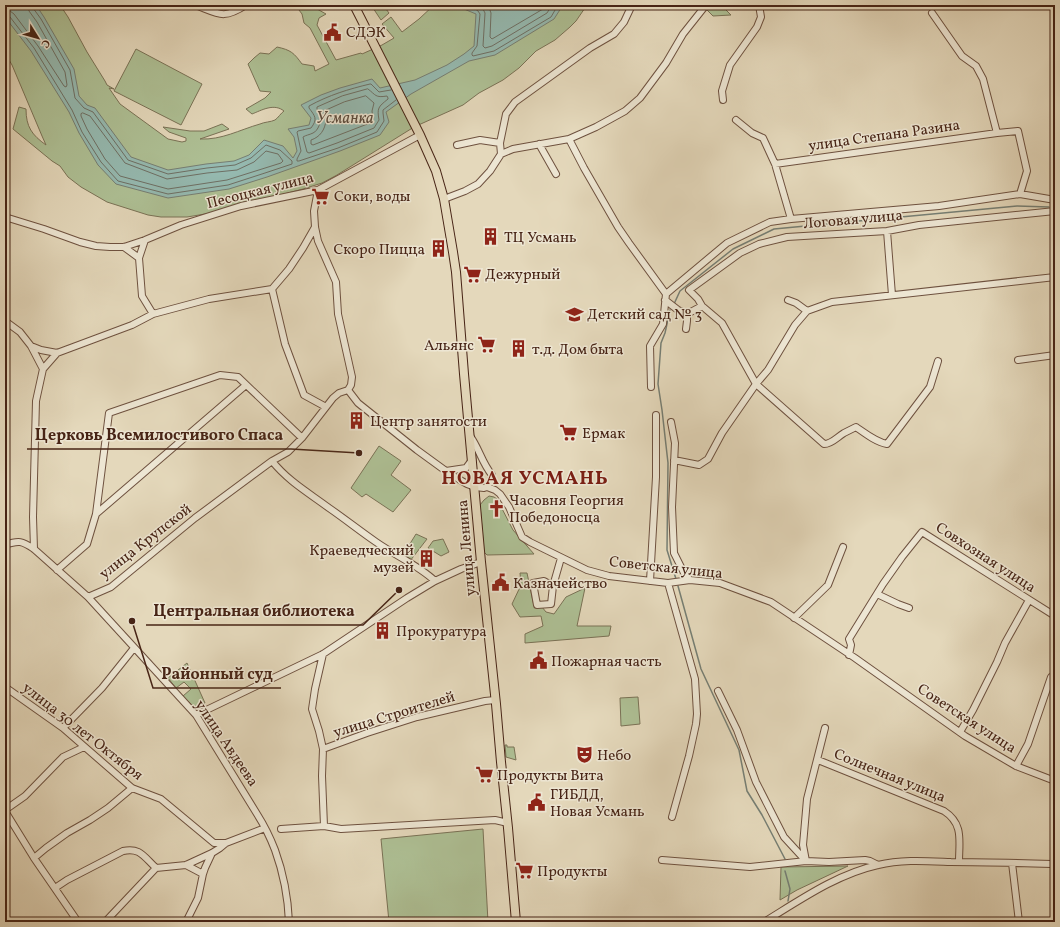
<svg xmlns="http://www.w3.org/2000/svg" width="1060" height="927" font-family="Vollkorn,serif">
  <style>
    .green { fill: #aec095; stroke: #7a7256 }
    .water { fill: #95bab1; stroke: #767e73 }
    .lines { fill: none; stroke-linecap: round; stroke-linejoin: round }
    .shore { stroke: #6e6f64; stroke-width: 1 }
    .stream { stroke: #767e73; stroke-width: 1.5 }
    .minor-casing { stroke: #6e513f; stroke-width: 8 }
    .major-casing { stroke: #472416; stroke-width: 10 }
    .minor { stroke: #ede6d3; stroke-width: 6 }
    .major { stroke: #e4d8bb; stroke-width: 8 }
    .labels { text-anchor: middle; stroke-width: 3; stroke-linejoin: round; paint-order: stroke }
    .poi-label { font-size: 15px; fill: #472416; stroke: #ede6d3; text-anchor: start }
    .street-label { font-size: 15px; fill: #472416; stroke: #ede6d3 }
    .water-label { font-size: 16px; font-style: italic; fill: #5a4a3d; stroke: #ede6d3 }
    .district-label { font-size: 19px; font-weight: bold; letter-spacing: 1px; fill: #7a1f14; stroke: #ede6d3 }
    .leader { fill: none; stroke: #472416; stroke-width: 1.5 }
    .callout-dot { fill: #472416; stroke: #ede6d3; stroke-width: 1.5 }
    .callout-label { font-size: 16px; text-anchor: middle; font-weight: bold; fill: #472416; stroke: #ede6d3; stroke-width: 3; stroke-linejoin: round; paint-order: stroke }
  </style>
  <rect width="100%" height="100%" fill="#e4d8bb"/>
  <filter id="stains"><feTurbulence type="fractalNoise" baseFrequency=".005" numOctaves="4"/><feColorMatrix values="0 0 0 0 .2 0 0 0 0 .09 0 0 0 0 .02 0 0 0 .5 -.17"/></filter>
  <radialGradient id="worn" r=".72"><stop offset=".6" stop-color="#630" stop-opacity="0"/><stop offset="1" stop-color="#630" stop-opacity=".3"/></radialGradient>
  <path class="green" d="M5,5H60L68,17L87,52L105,81L107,85L114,89L109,88L120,104L168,139L182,142L186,141V138L169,132L163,127L190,131H204L222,124L229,129L200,139C222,140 239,130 260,124C264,122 271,122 275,120C278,118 281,113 284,111C274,103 262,110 252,114L246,109L265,98L271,92L260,91L248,64L254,58L260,53L269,54L277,47C291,50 294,53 302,64L314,66L315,71L329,64L310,28L304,23L302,14L296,6L292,5H310L326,14L319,18L317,25L336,60L361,53L362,54L382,45L394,38L382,24L391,17L402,32L419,19L434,5H587L576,21L570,27L555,40L536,51L519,68L503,80L479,93L463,105L414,127L337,175L322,183L303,189L211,213L187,217H161L148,215L107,202L81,187L68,177L60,166L52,161L13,129L19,107L26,109C26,127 32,135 46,145L42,136L12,65L5,53Z
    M371,5H383L389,13L381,20Z
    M712,5H721L731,15L713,16L707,10Z
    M136,49L202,84L181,125L114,91Z
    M379,446L401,461L391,475L411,490L393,512L366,494L362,497L351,488Z
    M489,496L494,497L497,499L513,530L534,554L487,555L484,552L480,505L484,500Z
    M416,534L427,539L410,561L403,555Z
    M443,539L449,552L441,556L428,548L433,541Z
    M520,573H527L534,606L542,607L546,612L554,614L566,597L585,588L577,626H611L609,636L525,643V634L543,626L541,616L520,617L512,604L521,585Z
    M187,663L205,703L196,709L183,696L191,689L184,682L176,688L168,678Z
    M638,697L640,724L621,726L620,698Z
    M505,745H507V747H514L516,760L506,757Z
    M483,829L488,922H389L381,839Z
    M848,866L797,890L780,900L781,867Z"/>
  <path class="water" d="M5,5H36L44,17L74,69L79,96L87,105L95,108L131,157L168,170L206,164L234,161L249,155L264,140L283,146L293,158L297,151L294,137L288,129L309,125L311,118L301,105L321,95L340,88L372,79L380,88L415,80L447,65L464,54L474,46L476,14L464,9L474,5H563L554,19L495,55L469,61L411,94L386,112L389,122L380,135L340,151L267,177L229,189L168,198L116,184L98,165L79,133L69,112L31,51L5,17Z"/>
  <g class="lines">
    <path class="shore" d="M474,5V8L478,11L480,14L477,46L472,53V55L473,56L494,51L551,17L558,5
      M479,5L483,9L485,13L483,46L485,48L492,46L547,13L552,5
      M488,5L491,13L490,37L492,39L543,9L545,5
      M5,10L10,11L14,14L38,46L64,86L66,87L67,85L65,72L37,22L29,11L28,5
      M5,15L10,17L34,48L72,110L82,132L101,162L118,181L168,194L228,185L265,173L292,164V161L280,150L266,145L251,158L235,165L207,168L168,174L128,160L93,112L84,108L75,98L70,70L41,19L33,8V5
      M368,89C376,95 375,98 387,96L388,98V99C378,107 377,108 379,120L374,128L337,143L309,153L307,152L303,137C306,135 309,135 313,133C318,131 322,121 320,115C319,113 318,111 317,109V107L342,96Z
      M391,90L379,92L371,84H370C349,89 329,95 309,106V108C315,116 318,119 311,128L298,131L297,132L301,151L297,159V161H299L338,148L377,132L384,121L383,113V110L396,100
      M366,96L374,103L372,111L373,119L370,123L313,145L311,144V140C320,137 325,130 326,120C327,116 326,113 326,110L344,102Z
      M83,113L90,116L125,163L167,179L207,173L237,170L254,162L266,151L278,154L283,161L281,163L227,180L168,189L120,176L105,159L87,129L81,116V114Z"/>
    <path class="stream" d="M674,304L680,291L733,249L774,229L1017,206L1049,207
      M670,310L665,333L661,343L658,384L662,410L668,463L667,550L676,579
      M678,586L701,669L739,750L747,791L762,815L785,859
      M785,871L790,889L788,901"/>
    <defs>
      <path id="minor" d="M195,5C219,14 223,20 246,5
        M932,13L962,56L976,66L983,79L997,133
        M1054,79H1055
        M723,100L722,91L730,65L757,27L761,17L759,5
        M736,120L752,133L763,138L775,164L791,219
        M569,139L584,168L618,227L629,243L666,294
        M539,144L556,174
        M457,145L480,140L500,143
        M501,154L500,143L506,114L515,102L590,48L614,34L624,22L632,5
        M775,164L997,133L1018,131L1027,171L1020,194
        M318,190L314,211L315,227L318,241L336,282L338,314L352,377L351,385L348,390
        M444,199L465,191L478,184L490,171L501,154L513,149L569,139L596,127L625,111L640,98L666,63L683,34L706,5
        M5,217L44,229L80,242L96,246L110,247H124L145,240L181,225L241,206L318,190L420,135
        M315,227L303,248L289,269L272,289L285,344L304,395L326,407
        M887,231L892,295
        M145,240L139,258L142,296L153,314
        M124,247L139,258
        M665,300L678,310L687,314L702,306L722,323L756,384L824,444C832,444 837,437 844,433C848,431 852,429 856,427C866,434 876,442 887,444L930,387L938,361
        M788,300L796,303L807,311
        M702,306L698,299L689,290L740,253L759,244L787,237L887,231L919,225L1055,211
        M5,321L20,332L31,346L41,350L57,353L132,325L153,314L209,299L272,289
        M686,329L687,321V314
        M31,346L43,369L36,401L33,517L34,549
        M1018,360L1055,355
        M43,369L57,353
        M651,387L650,346L663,324L666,294L727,243L770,222L791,219L939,206L1020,194L1055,200
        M348,390L358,403L417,450L450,474L467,484L475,487L484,488L487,487L495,490L500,494L509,507L522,537L530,542L587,570L609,576L668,583L690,580L720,583L771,602L855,658L965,736L1016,766L1055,781
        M671,422L675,443L672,507L674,553L684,573L690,580
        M470,436C479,448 482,463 492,475L491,481L487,487
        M674,460L699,465L708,459L722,433L756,384L768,370L795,325L807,311L832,302L1055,277
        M272,461C288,481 309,493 329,508C345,519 360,531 376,542C396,556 418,565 435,581
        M446,471L466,468L472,460
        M96,514L109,413L220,375L238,377L302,438
        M5,545C19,540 22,541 34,549L88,597L196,715L257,814C264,825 270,837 275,850C283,872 288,898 289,922
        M57,570L87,544L96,514L246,385
        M650,581L656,477V415
        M668,583L695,679L697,714L696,724L689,756L672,817
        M553,586L551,604L537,605L533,583L544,581L553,586L561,558
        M877,594L898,604L909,608
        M88,597L111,587L195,518L272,461L288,452L302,438L333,398L339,393L348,390
        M794,618L828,585L843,547
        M323,654L315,689L312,709L319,731L323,749L322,776L324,826
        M849,655L851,645L849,639L883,584L902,557L922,532L1055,616
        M5,687L63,728L132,788L161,799L214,843H226
        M718,691L737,730L756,782L784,837L806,861
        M196,715L323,654L407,598L435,581L461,569L481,562
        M63,728L102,688L134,648
        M960,732L973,710L997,662L1005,643L1029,600
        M323,749L367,733L417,717L485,701L495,700
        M818,760L944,811C964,824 959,841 959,862
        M1016,766L1028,744L1051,677
        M5,810L25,796L63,757L84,747
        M5,811L34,858L78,922
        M281,829L324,826L341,829L495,820L508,823
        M34,858L46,848L67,833L90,820L108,808L132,788
        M662,860L750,867L806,861L829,862L865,860L870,861L878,865
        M806,861L803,845L807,799L825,728
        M1012,863L1019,922
        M186,865L203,874L198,898L186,922
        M203,874L205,868L212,853
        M55,888L67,880L123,851C140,847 144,857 156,868
        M105,922L156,868L186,865L212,853L220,848L226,843L265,828
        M764,922C800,900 837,874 878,865C902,859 927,861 951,862C986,862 1020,863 1055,864"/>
      <path id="major" d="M354,5L420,135L436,171L444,199L453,252L456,272L464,374L481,562L496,704L501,762L508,828L516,922"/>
    </defs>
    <use href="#minor" class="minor-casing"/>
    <use href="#major" class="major-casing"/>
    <use href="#minor" class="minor"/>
    <use href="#major" class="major"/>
  </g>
  <defs>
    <symbol id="civic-bare" viewBox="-9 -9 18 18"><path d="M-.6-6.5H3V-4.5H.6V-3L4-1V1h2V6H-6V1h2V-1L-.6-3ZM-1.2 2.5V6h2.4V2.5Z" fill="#8f2418" stroke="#ede6d3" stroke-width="2.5" paint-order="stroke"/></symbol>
    <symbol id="supermarket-bare" viewBox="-9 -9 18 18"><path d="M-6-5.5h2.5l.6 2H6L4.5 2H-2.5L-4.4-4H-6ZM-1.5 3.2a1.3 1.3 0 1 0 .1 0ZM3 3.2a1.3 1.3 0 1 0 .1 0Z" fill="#8f2418" stroke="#ede6d3" stroke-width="2.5" paint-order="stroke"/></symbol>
    <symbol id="building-bare" viewBox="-9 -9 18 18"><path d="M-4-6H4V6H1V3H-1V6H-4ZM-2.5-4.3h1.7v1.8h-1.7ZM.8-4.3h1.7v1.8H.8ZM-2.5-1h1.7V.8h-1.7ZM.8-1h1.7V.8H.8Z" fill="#8f2418" stroke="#ede6d3" stroke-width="2.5" paint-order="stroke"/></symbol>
    <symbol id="school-bare" viewBox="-9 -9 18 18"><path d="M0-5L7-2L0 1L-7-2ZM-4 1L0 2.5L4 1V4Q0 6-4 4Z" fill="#8f2418" stroke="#ede6d3" stroke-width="2.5" paint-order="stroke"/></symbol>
    <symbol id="church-bare" viewBox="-9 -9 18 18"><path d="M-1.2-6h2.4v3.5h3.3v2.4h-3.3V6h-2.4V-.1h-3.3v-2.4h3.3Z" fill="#8f2418" stroke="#ede6d3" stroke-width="2.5" paint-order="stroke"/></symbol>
    <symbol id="theatre-bare" viewBox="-9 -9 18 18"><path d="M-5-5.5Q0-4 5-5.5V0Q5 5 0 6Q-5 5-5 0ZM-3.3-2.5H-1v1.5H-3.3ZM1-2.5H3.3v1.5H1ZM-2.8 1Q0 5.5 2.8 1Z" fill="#8f2418" stroke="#ede6d3" stroke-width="2.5" paint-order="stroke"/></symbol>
  </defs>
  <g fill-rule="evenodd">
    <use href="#civic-bare" x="320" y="20" width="25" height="25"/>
    <use href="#supermarket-bare" x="308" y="184" width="25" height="25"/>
    <use href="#building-bare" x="478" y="224" width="25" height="25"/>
    <use href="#building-bare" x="426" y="236" width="25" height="25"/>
    <use href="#supermarket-bare" x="460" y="262" width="25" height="25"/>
    <use href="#school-bare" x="562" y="302" width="25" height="25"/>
    <use href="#supermarket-bare" x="474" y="332" width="25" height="25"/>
    <use href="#building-bare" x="506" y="336" width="25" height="25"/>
    <use href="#building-bare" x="344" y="408" width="25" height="25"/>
    <use href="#supermarket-bare" x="556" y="420" width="25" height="25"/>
    <use href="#church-bare" x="484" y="496" width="25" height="25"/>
    <use href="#building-bare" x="414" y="546" width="25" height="25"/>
    <use href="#civic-bare" x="488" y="570" width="25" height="25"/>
    <use href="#building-bare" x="370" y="618" width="25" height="25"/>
    <use href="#civic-bare" x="526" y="648" width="25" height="25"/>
    <use href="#theatre-bare" x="572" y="742" width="25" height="25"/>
    <use href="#supermarket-bare" x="472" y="762" width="25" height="25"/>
    <use href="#civic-bare" x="524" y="790" width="25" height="25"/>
    <use href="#supermarket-bare" x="512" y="858" width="25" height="25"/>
  </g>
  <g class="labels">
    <g class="poi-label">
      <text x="346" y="37">СДЭК</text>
      <text x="334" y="201">Соки, воды</text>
      <text x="504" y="242">ТЦ Усмань</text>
      <text x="425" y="254" text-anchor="end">Скоро Пицца</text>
      <text x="485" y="279">Дежурный</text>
      <text x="587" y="319">Детский сад № 3</text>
      <text x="474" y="350" text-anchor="end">Альянс</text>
      <text x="532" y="354">т.д. Дом быта</text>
      <text x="370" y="426">Центр занятости</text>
      <text x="582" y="438">Ермак</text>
      <text x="509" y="505">Часовня Георгия<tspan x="509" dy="17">Победоносца</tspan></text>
      <text x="414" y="555" text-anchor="end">Краеведческий<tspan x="414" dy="17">музей</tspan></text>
      <text x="513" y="588">Казначейство</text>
      <text x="396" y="636">Прокуратура</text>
      <text x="551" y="666">Пожарная часть</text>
      <text x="597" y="760">Небо</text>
      <text x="497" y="780">Продукты Вита</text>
      <text x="550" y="799">ГИБДД,<tspan x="550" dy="17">Новая Усмань</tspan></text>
      <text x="537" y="876">Продукты</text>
    </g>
    <g class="street-label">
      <text transform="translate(884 135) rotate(-8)" y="5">улица Степана Разина</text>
      <text transform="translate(260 190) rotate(-14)" y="5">Песоцкая улица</text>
      <text transform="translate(853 219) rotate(-5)" y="5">Логовая улица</text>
      <text transform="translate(145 541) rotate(-38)" y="5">улица Крупской</text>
      <text transform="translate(466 548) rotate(-95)" y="5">улица Ленина</text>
      <text transform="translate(986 557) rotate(33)" y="5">Совхозная улица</text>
      <text transform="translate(666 567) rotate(6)" y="5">Советская улица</text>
      <text transform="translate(394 714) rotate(-17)" y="5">улица Строителей</text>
      <text transform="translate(967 718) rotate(33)" y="5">Советская улица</text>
      <text transform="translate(83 731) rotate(38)" y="5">улица 30 лет Октября</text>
      <text transform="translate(227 743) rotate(56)" y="5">улица Авдеева</text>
      <text transform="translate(890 775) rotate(22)" y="5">Солнечная улица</text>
    </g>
    <g class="water-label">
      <text x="345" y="123">Усманка</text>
    </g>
    <g class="district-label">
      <text x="525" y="484">НОВАЯ УСМАНЬ</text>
    </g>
  </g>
  <path class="leader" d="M359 453L291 449H27M399 590L363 625H146M132 621L153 688H281"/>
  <g class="callout-dot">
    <circle cx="359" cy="453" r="4"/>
    <circle cx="399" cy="590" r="4"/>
    <circle cx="132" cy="621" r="4"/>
  </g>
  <g class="callout-label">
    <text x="159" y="440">Церковь Всемилостивого Спаса</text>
    <text x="254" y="616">Центральная библиотека</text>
    <text x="217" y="679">Районный суд</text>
  </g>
  <rect width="1060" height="927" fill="none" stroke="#e4d8bb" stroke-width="20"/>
  <rect x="6" y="6" width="1048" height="915" fill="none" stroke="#472416" stroke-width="2"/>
  <rect x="10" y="10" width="1040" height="907" fill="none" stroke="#472416"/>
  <g transform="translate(38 38) rotate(127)" stroke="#ede6d3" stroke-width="3" paint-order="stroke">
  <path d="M0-3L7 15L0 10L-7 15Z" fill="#472416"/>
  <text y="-6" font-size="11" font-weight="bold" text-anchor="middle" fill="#472416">С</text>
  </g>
  <rect width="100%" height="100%" filter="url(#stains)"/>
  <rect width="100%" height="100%" fill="url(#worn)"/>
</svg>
